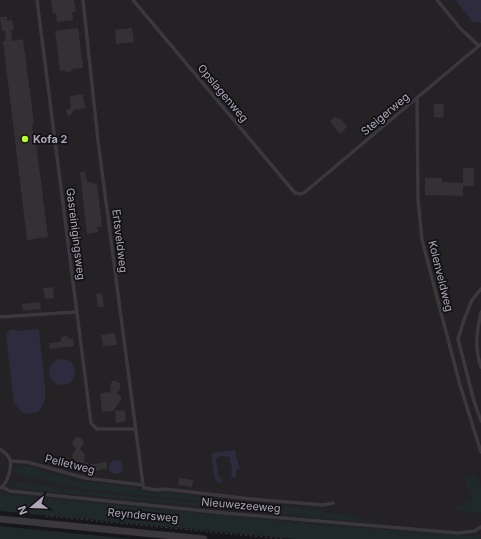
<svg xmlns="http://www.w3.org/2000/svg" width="481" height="539" font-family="Inter,sans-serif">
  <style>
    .built { fill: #242225 }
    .green { fill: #1f2927 }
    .water { fill: #2d2b3d }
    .building { fill: #333134 }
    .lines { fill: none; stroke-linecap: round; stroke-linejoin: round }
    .path { stroke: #403c45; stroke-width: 1; stroke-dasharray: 2 3; stroke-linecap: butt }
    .lane { stroke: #3a373d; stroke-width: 3.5 }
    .street { stroke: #3a373d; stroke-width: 7 }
    .poi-dot { fill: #b7ff27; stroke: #121113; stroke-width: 1.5 }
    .labels { text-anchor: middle; stroke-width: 3.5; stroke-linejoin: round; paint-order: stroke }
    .street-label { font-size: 11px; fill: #ada7b9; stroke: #121113 }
    .poi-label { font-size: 11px; font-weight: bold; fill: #ada7b9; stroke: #121113; text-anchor: start }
  </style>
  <rect width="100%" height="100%" fill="#171618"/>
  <path class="built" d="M0,0H481V539L0,496Z"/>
  <path class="green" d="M24,465L74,480L138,488C147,492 156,494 166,492L211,498L213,501L246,504V503H250L323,510V512L351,515L355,516L359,519L375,521L374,523L23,489L14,485L11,481L79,491L197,503V501L70,487L14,472V468Z
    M474,474L481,485V513L477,515L476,512L472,514L471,512L464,510L455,512L454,510L472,499L464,478Z
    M0,494L324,525L474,536L481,537V539H296L284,538L0,511Z
    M0,526L132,539H0Z"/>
  <path class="water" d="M455,0H481V23L473,22Z
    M13,329L19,331L39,329L45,387V400L41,408L37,412L27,414L21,412L14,403L6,336L8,331Z
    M49 372a13 13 0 1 1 26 0a13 13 0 1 1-26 0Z
    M235,450L237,460L240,468L236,470V477L233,478L231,476L232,467L229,457L220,456L216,458V460L218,475L222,480V483L217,482L214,476L211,453Z
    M109 467a7 7 0 1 1 14 0a7 7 0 1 1-14 0Z"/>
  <path class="building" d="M51,0H74L76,11L72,12L73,20L57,22L56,13L53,14Z
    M0,17H7V21L12,20L14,30H11L12,41L23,39L34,123L32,124L34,143H36L48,237L27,240L3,41H6L5,31H2Z
    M78,28L82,61L84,63L82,64L83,68L72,69L73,71L65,72V70L60,71L55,31Z
    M132,28L134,42L116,44L115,30Z
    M83,94L85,108L74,110L70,116L67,115L66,110L71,108L70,96Z
    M434,104H444L443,118L434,117Z
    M336,116L338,120L340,118L347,127L340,134L330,121Z
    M463,168H474V186H463V196L425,195V178H442V182L463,183Z
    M80,172H85L87,182H92V184L97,183L102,227H97L98,232L87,234Z
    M53,287L54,298L45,299L43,288Z
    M102,293L104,307H98L96,294Z
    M40,302L41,309L23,311L22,304Z
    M115,333L117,345L103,346L101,335Z
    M68,336L69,339L73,338L74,346L50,349L49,343L61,342V337Z
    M112,381H116L120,383V388L117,393L121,396V400L113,411L102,412L100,393L111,392L110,386Z
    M125,410L126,421L116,423L115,411Z
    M76,437L81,438L84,442L83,445L80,449L85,455L84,463L88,462V465L107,462V468L84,474L83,463H84L76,462L72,457L73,453L76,449L73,445L72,442Z
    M179,478L193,480L192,487L178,485Z"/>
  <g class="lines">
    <path class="path" d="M21,514L22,508
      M46,516L284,539"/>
    <path class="lane" d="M37,0L91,423L97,429H135
      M83,0L98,141L143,485
      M133,0L295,193L301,194L305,192L481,44
      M437,0L460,28L479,46
      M417,99L418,199L422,240L460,385L481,452
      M481,289L472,300L464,320L458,339L474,401L481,421
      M481,312C477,331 474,347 481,367
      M0,317L76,312
      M0,449C2,451 6,453 8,456C14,463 8,481 2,487
      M10,461L27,462L85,478L143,485
      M143,485L144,488L158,490L165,489L251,499L323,505L333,503
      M0,488L2,487L10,491L235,514L458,533L475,531L481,527"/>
    <path class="street" d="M0,519L204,539"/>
  </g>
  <circle class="poi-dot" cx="25" cy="139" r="4"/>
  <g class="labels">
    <g class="street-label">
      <text transform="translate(223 93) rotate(50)" y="4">Opslagenweg</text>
      <text transform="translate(385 114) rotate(-40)" y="4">Steigerweg</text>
      <text transform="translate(76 234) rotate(83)" y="4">Gasreinigingsweg</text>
      <text transform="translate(120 241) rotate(83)" y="4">Ertsveldweg</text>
      <text transform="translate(441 276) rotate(76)" y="4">Kolenveldweg</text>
      <text transform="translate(70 464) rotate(14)" y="4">Pelletweg</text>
      <text transform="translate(241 505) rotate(5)" y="4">Nieuwezeeweg</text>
      <text transform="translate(143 515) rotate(5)" y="4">Reyndersweg</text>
    </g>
    <g class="poi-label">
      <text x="33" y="143">Kofa 2</text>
    </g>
  </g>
  <g transform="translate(32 507) rotate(251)" stroke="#121113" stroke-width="3" paint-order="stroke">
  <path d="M0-3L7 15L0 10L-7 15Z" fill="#ada7b9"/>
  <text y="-6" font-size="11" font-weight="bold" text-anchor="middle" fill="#ada7b9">N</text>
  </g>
</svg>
